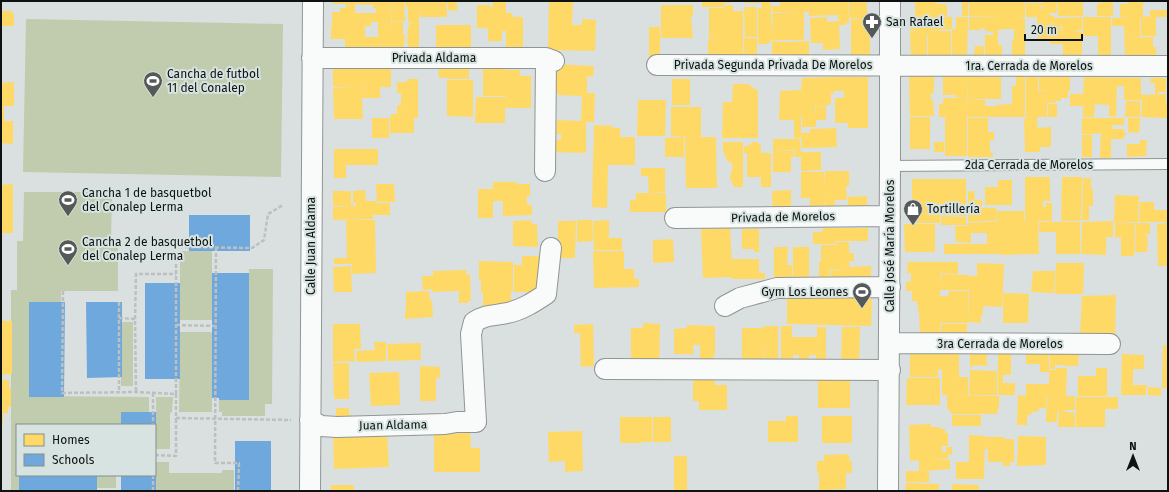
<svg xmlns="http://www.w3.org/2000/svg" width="1169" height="492" font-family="'Fira Sans',sans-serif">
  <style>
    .green { fill: #c1cbad }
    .homes { fill: #ffd966; fill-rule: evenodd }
    .schools { fill: #6fa8dc }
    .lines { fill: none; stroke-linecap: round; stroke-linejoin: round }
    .lane-casing { stroke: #909695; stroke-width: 12 }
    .street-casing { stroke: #909695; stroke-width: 22 }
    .path { stroke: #bdc0bf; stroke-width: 2.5; stroke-dasharray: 4 2; stroke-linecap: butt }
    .lane { stroke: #f9fafa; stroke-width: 10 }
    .street { stroke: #f9fafa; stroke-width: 20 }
    .labels { text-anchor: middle; stroke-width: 4; stroke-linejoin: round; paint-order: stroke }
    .poi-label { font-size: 12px; fill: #0e1211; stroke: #d6e3e0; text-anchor: start }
    .street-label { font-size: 12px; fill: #0e1211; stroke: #d6e3e0 }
  </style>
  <rect width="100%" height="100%" fill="#d9e0df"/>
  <path class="green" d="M26,19L283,24L281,177L23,172Z
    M24,192H112L111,242H118V291H61V302H30L29,396L149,397V412H121V425H17V475H19V491H11V290H17V241H23Z
    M180,251H212V320H180Z
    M249,269H273L272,404H265V416H222V412H219V400H249Z
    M122,322H133V386H121V377H122Z
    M180,332H212V412H179Z
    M156,397H173L172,412L170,413V449H156Z
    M156,462H169V473H222V470H234V491H156Z
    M97,475H116V488H97Z"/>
  <path class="homes" d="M333,1H391L390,13H376V8H373V5L350,4L349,2V4H355V13H391V1H404L405,21L392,22L391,17V27L392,22H403V35H405L403,53L345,50V39H331V26H338H332V12H340V8H346V4H333ZM371,22H378V36L379,37H365V26H371Z
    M405,1H447V17H420L419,9V52H408V44L407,43L408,27H409V23L415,22H408V7H405Z
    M448,1H457V11L448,10Z
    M549,1H573L572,25H582V19L596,20L595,51L548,50Z
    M702,1H709V7H702Z
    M709,1H731V3H724V7H709Z
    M745,1H770V4H771L772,36L773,13L799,12H772V6H780V1H848L849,23H846V25H839L840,49L823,50V43H811L810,18L827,17V22L840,21V20L838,21V15L809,16L808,5V12H804V40H771V42H769V44H758V8H762V3H745Z
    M849,1H867V18H849Z
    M915,1H937V4H947V16L937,17V12V17H952V29L930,31H951V56H928V30V34H927V56H911L910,31H920L910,30V18H915Z
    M962,1H968V16H962Z
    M969,1L1025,2V16L1019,17H1025V56H1012V40H1014V29H1002V30H998V45H1002V56H985V35H993V32H995V30L994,32L985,31V28H981V30H969V17L1003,16H969Z
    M1044,1L1083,2V16H1058V3H1056L1057,4V13H1049L1051,16H1054V18L1082,17V30L1074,31L1082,32V57H1063V44H1050V41H1038L1037,17H1026V3H1044V6H1040L1041,11V7H1044ZM1051,18L1052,26H1053V27H1061L1062,24V30L1063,31H1061V28H1053V26H1051Z
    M1102,1H1113V16H1097V3H1101Z
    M1128,1H1143V18H1140V37L1127,38L1153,37V47H1156V57H1140V56L1125,55L1124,26H1112V18H1127L1120,17V4H1128Z
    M493,2H506V13H512L513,17H523V51H506V31H502V41H488V30L486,28H477V5H490V7H493Z
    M661,5H693V16H691L693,38H661Z
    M730,5L733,6V11H743V56L708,57V39H717L709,38V25H722H709V8H724V6Z
    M744,7H757V37H745Z
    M1150,10H1168V17H1156V36H1141V18H1143V17L1150,16Z
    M1,11H12V13L14,14V26H1Z
    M956,17H968L967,58H952V29H956Z
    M1083,17H1111V56H1098V36H1083Z
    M868,18V23H870V55H851V19Z
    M436,25H471V52L436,51Z
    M649,27H660V57H649Z
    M744,38H757V57L744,56Z
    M772,41L788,42L809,41V57H772Z
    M975,46H981L984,47V55H974Z
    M438,61H469V79H448V78H439Z
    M333,64H391V87H362V92L363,87H380V98H362L363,119H334L333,88L354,87H333Z
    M552,64L594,66L593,77L587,76V93H595L594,122H586V153L550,152L551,139L561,140V134H556L557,120L581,121L582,96L558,95V93L551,92Z
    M483,67H506V70H520V76H531V108H505V123H475L476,97H506V96H483Z
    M909,75H934V93H931V100H933L934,116H910Z
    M943,75H968L967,117H939V104H943V98H964L955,97V95H943Z
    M968,76L1001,77V99H968Z
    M1016,76H1025V117H989V106H996V105L1012,104V86H1016Z
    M834,77H868V128H848V123H835V98H844V91H834Z
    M834,77V93L831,94V103L827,106H815V116L816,106L826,107V120H816V127H802V115H801V138H794V120H779L780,91L801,90L802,78Z
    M1026,77H1038V91H1048L1039,90V77H1070V91H1068V98H1061V101H1055V103H1047V117H1037L1038,128L1051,127V147H1040V152H1025L1024,118H1030L1026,117Z
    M1084,77L1141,78V95L1166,94V104H1168V118H1166V113V118L1141,117L1142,100H1124V86H1117L1116,117L1109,116V105L1095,104L1094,117H1083V106H1070V94H1083Z
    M1151,78H1166V92H1158V94H1155V83H1150Z
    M407,79H418V118H391V114H397V105H401V93H397V82H407Z
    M672,79H690V105H672Z
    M447,80H473V117L447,116Z
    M14,82V106H4V121H13V144L1,143V83Z
    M733,84H748L758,91V138H722L723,102H732Z
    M967,99L985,100V106H989V117H967Z
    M638,100H666L665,136H637Z
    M1126,101H1140V117H1125Z
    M1048,104H1057V117H1048Z
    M671,107H701V137H716L717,188H686L685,137H691L671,136Z
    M910,117H930V149H910Z
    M945,117H967V156H945Z
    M372,118H389V138H372Z
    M390,118H414V133H390Z
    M968,118H988V132H994V140H990V152L993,153V157H968Z
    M1082,118H1124V125H1112V129H1124V133H1126V136L1124,135V139H1111V158H1100L1101,133L1094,134H1082Z
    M1128,118H1140L1139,133L1128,132Z
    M594,125L613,126V128H620V137H635V165H608L607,208L592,207Z
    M836,128L837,147L802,148L801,133H810V129Z
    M1082,135H1092V157H1082Z
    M684,137V157H665V138Z
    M773,139H800L801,152H821V170L801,171V157H795V150L773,151Z
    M1140,140H1147L1146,156L1127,157V144H1140Z
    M723,142H743V187H734L730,178L733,163L728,162L723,151Z
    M752,142H757L761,146V153H771V187H761V177H747V153H744V146H748Z
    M934,142H944V152H934Z
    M334,149H378V165H346V178H334Z
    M773,151H794V157H791V172H773Z
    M641,168H665V192L649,193L648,176H641Z
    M825,171H849V186H846L847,200H835V211H825L824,194V211H810V198H801V172H824L825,187Z
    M1025,177H1050V201H1043V207H1046V203H1052V221H1038L1039,254L1002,255V254H987V249V254H944V244H987V222H1001V233V222H1008H997L996,211H1024V222H1025Z
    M1062,177H1082L1081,221H1061Z
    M1083,178H1091V189H1093V206H1089V220H1082Z
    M912,179H966V216L940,215V223H915V204H912Z
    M998,180H1012V205H985V187H998Z
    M493,182H516V184H530V196H527V205H532V215L503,216V201H493V218H478V189H493Z
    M13,184V233H1V185Z
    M376,184H394L395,202H377Z
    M365,190L366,201H376V203H390V215H373V219L333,220V207L356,206V203H353V191Z
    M791,190V212H773L772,191Z
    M333,191H351V204H353V206H333Z
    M968,191H974L975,200H982V208H996V221H987V218V221L968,222Z
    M636,193H666V212H630V200H636Z
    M1115,195L1139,196L1138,222H1114Z
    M867,196V210L841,211V205H848V197Z
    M1140,202H1154V210H1168V222H1139Z
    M941,216L966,217V225H941Z
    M346,220H375L376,273L352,274V264H334V258H347Z
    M531,220L532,224H537L538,247L513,246V221Z
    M577,220H592L593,241L577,242Z
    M609,220V238H622V250H594L593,221Z
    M558,221H576L575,258H558Z
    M1113,221V237H1106V255L1081,254L1082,222Z
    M987,222V233H971V243L956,242L955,226H967V223Z
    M1039,222H1080V254H1056V232H1039Z
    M1115,222L1135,223L1134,256H1121V238L1115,237Z
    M1136,223H1150V234H1146V237H1148L1147,252H1135Z
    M1168,223V266H1158L1157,224Z
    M904,224H935V252H905Z
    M730,228L732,265V259H759V273H765V279H732V277L703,278L701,229Z
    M822,228H868V241H835V244H813V232H823Z
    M742,229H759V252H754V249H742Z
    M673,239L674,262L653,263V240Z
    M836,242H849V253H854V261H849V269H830V281H819V262H821V245H836Z
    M774,247H788L787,265H792V279H774Z
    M793,247H809V281H793Z
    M593,251H624V269H634V278L639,279V287L594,288Z
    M522,256H539V292H514V265H522Z
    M479,261L513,262V291H511V306L483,307V292H481V280H479Z
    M908,262H958V274L940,273L941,287V274L969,275V276H977V263L1004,264L1002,307L983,306V315H981V323L968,322L969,290H940V296H948L949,291H968V323H940V337H920L919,311H918V305H917V301H912V291H906V282H911V273H907Z
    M1056,263H1084L1083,294H1055Z
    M351,266L352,292H334L333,267Z
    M871,266V280H831V270L849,269V267Z
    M466,270L467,275H470L471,301H468V303H459V291L432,292V289L423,290L422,276H433V271Z
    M1033,271H1055L1054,293L1031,292Z
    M429,291L430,300L432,301L433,317L405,319V312H406V292Z
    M1003,293L1029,294L1028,323H1003Z
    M787,294L872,296L871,326L787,324Z
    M1116,295L1115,337L1080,336L1082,296Z
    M1,321H12V374L1,375Z
    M643,323L660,324L659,363L631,361V328H643Z
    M333,324H360L361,349H354L355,361L333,362Z
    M593,324L594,366L581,367L580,333H574V325Z
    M941,324H967V335H941Z
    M687,325L715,326V355H713V364H700V345H693L694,354H674V329L687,328Z
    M764,326H778V364H765L764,341V364H742V328H764Z
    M781,326H792V337H817V327H826V362H816V355H809V363H799V355H793V364H781Z
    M842,327H860L859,362H841Z
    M374,342H386V361L357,362L356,351L375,350Z
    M421,343V360L388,361L387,344Z
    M1163,345L1168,346V388H1162Z
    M910,351H959V377H968V395H942V370L938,369V377H910Z
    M1026,351H1049V372H1040V364H1026Z
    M970,353H987V366L974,365L973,367H970Z
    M998,353H1011V375H1003V383H1015V395H998Z
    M1050,353H1079L1078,366H1065V365H1055V369H1050Z
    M1122,354L1144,355V369H1133V385H1147L1146,395H1121Z
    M333,363H349V399H334Z
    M420,366L440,367V377L436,379V401H420Z
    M1056,368H1067L1066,396H1075V410H1065V412L1075,413V427H1058L1059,408L1058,412H1057V422H1046L1047,396H1040H1046V408H1039V411L1031,412V415H1027V425H1017L1018,395L1026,396V384H1049V370H1056Z
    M1096,368H1107V396H1078V376H1096Z
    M970,370L997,371V395H969Z
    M399,372L400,405L371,406L369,373Z
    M818,375L850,376V408H818Z
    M693,377H715V385H727V410H699V401H693Z
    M907,378H940V405H906Z
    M1,380H9V388H11V407H8V413H3V424H1Z
    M1148,387L1161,388V396L1148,395Z
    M947,395L999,396V408H998L997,414H952L947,408Z
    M1076,397H1118V409H1105V427H1076Z
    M336,408H349V415H353V420H336Z
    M952,415H981V426H952Z
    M786,416H798V442H768V421H786Z
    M822,416H852V443H822Z
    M620,417H652V442H642V443H620Z
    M653,417H671V442H653Z
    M931,424V427H939V428H941V429H945V433H948V446H942V452H946L947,447H952V455L948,454V459L930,460H950V469L922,471H929V482H906V471H919V460L910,461L909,425Z
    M582,431L583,471L565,472V461L549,462L548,432Z
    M387,432L389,467L334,469L333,434Z
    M470,433L471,448H480V472H434V434Z
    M969,435L985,436L984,479H956V462H969Z
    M1018,436L1046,437V465L1017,466Z
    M985,437H1004V439H1014V462H1010V466H1003V462H988V449H985Z
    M849,454V461H852V473H846V489L819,490V473H817V461H824V455Z
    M674,456H687V491H674Z
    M906,483L939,484V491H905Z
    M952,484L979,485V491H952Z
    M331,485H354V491H331Z"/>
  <path class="schools" d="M189,215H250V251H189Z
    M212,273H249V400H219V398H212Z
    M145,283H180V379H145Z
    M29,302H65L64,397H29Z
    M86,302H122V377L87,378Z
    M121,412H156V425H121Z
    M235,441H271V491H235Z
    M19,475H97V491H19Z
    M121,475H156V491H121Z"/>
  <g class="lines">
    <defs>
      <path id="lane" d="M890,166L1168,164"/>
      <path id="street" d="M312,58H546L554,61
        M657,65L1168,66
        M545,171L546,58
        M675,218L890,216
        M725,306L740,298L777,288L890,287
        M889,343L1110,344
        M605,369L890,370
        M310,420L321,426L337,427L445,424L457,422H476L471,334L474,322C487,314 494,316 507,313C522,310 534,302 546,294L551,248
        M310,491L313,1
        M888,491L890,166V1"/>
    </defs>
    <use href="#lane" class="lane-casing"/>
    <use href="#street" class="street-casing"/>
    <path class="path" d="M216,247L215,463H239L238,491
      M63,291L62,393L136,392L176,394V418L291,420
      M119,302V393
      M119,318L135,319L136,392
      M135,319L136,274H176
      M176,325L216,326
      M153,393V425
      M176,394V247L252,248L264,240L268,214L283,205
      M155,455L176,456V418
      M153,491V475"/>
    <use href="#lane" class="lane"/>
    <use href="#street" class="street"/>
  </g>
  <defs>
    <symbol id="pharmacy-pin" viewBox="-11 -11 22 30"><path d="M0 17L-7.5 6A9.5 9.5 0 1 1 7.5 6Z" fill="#555a59" stroke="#d6e3e0"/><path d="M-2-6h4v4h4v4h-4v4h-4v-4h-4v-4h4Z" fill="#fff"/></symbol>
    <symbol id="stadium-pin" viewBox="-11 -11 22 30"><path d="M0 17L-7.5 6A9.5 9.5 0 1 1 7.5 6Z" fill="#555a59" stroke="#d6e3e0"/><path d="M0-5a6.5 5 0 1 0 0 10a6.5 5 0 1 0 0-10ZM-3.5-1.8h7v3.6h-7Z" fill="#fff"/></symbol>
    <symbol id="shop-pin" viewBox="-11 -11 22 30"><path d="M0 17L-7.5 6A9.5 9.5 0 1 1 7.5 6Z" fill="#555a59" stroke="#d6e3e0"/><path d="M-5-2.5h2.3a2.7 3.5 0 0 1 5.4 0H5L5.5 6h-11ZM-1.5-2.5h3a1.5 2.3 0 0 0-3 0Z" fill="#fff"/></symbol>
  </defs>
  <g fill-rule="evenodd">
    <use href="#pharmacy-pin" x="861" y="11" width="22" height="30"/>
    <use href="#stadium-pin" x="142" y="70" width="22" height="30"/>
    <use href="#stadium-pin" x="57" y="189" width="22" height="30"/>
    <use href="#shop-pin" x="902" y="198" width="22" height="30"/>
    <use href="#stadium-pin" x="57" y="238" width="22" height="30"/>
    <use href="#stadium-pin" x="851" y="281" width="22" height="30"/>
  </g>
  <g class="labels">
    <g class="poi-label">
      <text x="886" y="26">San Rafael</text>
      <text x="167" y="78">Cancha de futbol<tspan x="167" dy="14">11 del Conalep</tspan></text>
      <text x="82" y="197">Cancha 1 de basquetbol<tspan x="82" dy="14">del Conalep Lerma</tspan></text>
      <text x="927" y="213">Tortillería</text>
      <text x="82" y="246">Cancha 2 de basquetbol<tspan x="82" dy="14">del Conalep Lerma</tspan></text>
      <text x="848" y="296" text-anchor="end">Gym Los Leones</text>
    </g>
    <g class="street-label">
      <text x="434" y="62">Privada Aldama</text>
      <text x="773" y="69">Privada Segunda Privada De Morelos</text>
      <text x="1029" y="70">1ra. Cerrada de Morelos</text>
      <text x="1029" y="169">2da Cerrada de Morelos</text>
      <text transform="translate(783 217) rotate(-1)" y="4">Privada de Morelos</text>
      <text transform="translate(311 246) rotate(-90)" y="4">Calle Juan Aldama</text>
      <text transform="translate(890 246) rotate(-90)" y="4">Calle José María Morelos</text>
      <text x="1000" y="348">3ra Cerrada de Morelos</text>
      <text transform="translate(393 425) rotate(-1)" y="4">Juan Aldama</text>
    </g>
  </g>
  <rect width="1169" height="492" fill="none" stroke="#0e1211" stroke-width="4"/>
  <rect x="16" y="424" width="140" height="52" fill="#d6e3e0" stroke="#868f8d"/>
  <rect x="24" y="434" width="20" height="12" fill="#ffd966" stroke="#868f8d"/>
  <text x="52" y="444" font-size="12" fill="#0e1211">Homes</text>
  <rect x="24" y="454" width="20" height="12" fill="#6fa8dc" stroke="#868f8d"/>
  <text x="52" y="464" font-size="12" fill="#0e1211">Schools</text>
  <g transform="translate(1133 456)" stroke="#d6e3e0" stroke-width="3" paint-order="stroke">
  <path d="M0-3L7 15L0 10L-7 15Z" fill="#0e1211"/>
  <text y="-6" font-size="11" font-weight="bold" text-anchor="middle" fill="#0e1211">N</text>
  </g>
  <path d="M1025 34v6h57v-6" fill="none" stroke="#0e1211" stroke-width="2"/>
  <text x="1031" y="34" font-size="12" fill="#0e1211" stroke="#d6e3e0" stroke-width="3" paint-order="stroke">20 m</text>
</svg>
